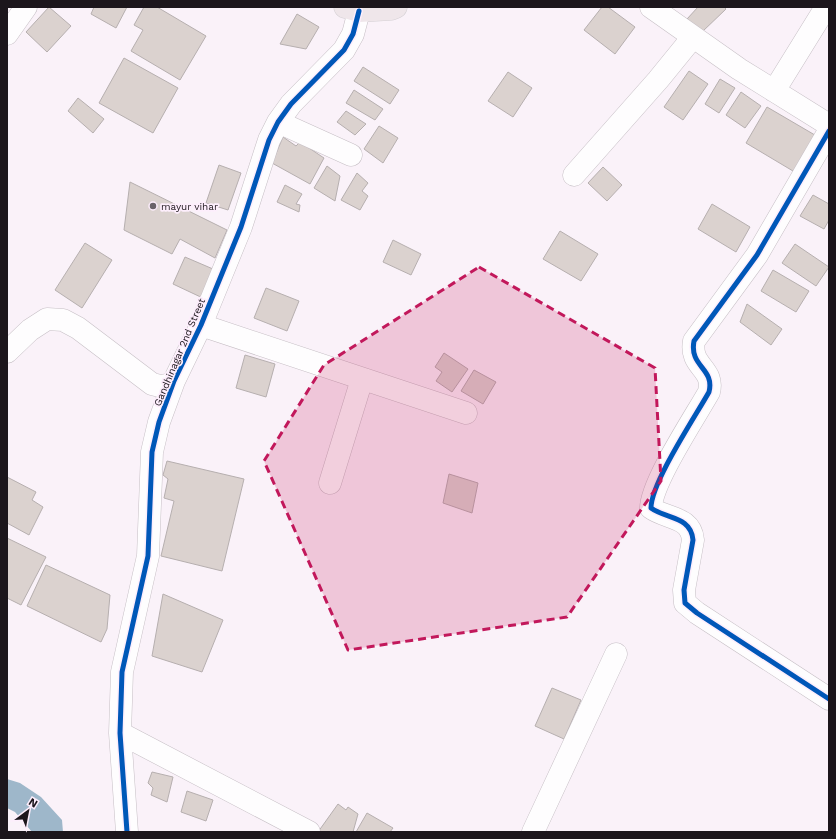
<svg xmlns="http://www.w3.org/2000/svg" width="836" height="839" font-family="'Work Sans',sans-serif">
  <style>
    .water { fill: #9eb7ca }
    .building { fill: #dbd2cf; stroke: #b6afaf }
    .lines { fill: none; stroke-linecap: round; stroke-linejoin: round }
    .minor-casing { stroke: #c6bfc5; stroke-width: 23 }
    .major-casing { stroke: #d4d0d4; stroke-width: 23 }
    .minor { stroke: #fefdfe; stroke-width: 22 }
    .major { stroke: #efe6ea; stroke-width: 22 }
    .cycleway-casing { stroke: #fdeefc; stroke-width: 8 }
    .cycleway { stroke: #0057b8; stroke-width: 5 }
    .marked { fill: #c2185b; fill-opacity: 0.2; stroke: #c2185b; stroke-width: 3; stroke-dasharray: 8 5; stroke-linejoin: round }
    .poi-dot { fill: #6a6369; stroke: #fdeefc; stroke-width: 1.5 }
    .labels { text-anchor: middle; stroke-width: 3.5; stroke-linejoin: round; paint-order: stroke }
    .poi-label { font-size: 10px; fill: #1c161c; stroke: #fdeefc; text-anchor: start }
    .street-label { font-size: 10px; fill: #1c161c; stroke: #fdeefc }
  </style>
  <rect width="100%" height="100%" fill="#faf2f9"/>
  <path class="water" d="M7,779L20,783L41,797L62,820L63,832H32L15,812L7,808Z"/>
  <path class="building" d="M49,7L71,26L47,52L26,32Z
    M94,7H127L116,28L91,14Z
    M144,7H157L206,36L180,80L131,51L143,30L134,25Z
    M602,7H608L635,27L615,54L584,30Z
    M698,7H724L726,9L702,32L687,19Z
    M297,14L319,27L306,49L280,44Z
    M124,58L178,88L153,133L99,103Z
    M363,67L399,90L390,104L354,81Z
    M689,71L708,84L683,120L664,107Z
    M508,72L532,88L513,117L488,101Z
    M720,79L735,88L719,113L705,104Z
    M354,90L383,109L375,120L346,103Z
    M741,92L761,106L745,128L726,115Z
    M78,98L104,119L93,133L68,111Z
    M767,107L820,138L798,174L746,143Z
    M346,111L366,124L355,135L337,122Z
    M379,126L398,138L383,163L364,149Z
    M283,137L296,146L300,142L324,158L310,184L272,163Z
    M219,165L241,173L228,210L206,203Z
    M327,166L340,176L335,201L314,188Z
    M603,167L622,185L607,201L588,183Z
    M357,173L368,183L362,191L368,196L360,210L341,200Z
    M130,182L227,230L215,258L180,239L172,254L124,230Z
    M285,185L302,194L296,204L300,205L299,212L277,202Z
    M813,195L829,204V220L824,229L800,216Z
    M712,204L750,227L736,252L698,229Z
    M560,231L598,254L581,281L543,259Z
    M393,240L421,254L411,275L383,262Z
    M85,243L112,260L82,308L55,290Z
    M795,244L829,267L816,286L782,263Z
    M185,257L220,272L207,300L173,284Z
    M773,270L809,291L796,312L761,291Z
    M266,288L299,301L287,331L254,318Z
    M747,304L782,329L771,345L740,322Z
    M444,353L468,369L452,392L436,381L442,372L435,367Z
    M245,355L275,364L266,397L236,388Z
    M474,370L496,382L483,404L461,391Z
    M167,461L244,479L222,571L161,556L174,501L164,498L168,479L163,475Z
    M449,474L478,483L472,513L443,503Z
    M7,477L36,492L32,500L43,507L29,535L7,523Z
    M7,538L46,557L21,605L7,598Z
    M46,565L110,595L107,629L101,642L27,606Z
    M163,594L223,620L202,672L152,656Z
    M552,688L581,700L564,739L535,726Z
    M152,772L173,777L167,802L151,795L153,788L148,783Z
    M187,791L213,800L206,821L181,812Z
    M338,804L346,810L348,807L358,814L353,832H318Z
    M367,813L393,828L390,832H356Z"/>
  <g class="lines">
    <defs>
      <path id="minor" d="M651,7L739,69L829,125
        M7,34L26,7
        M774,91L826,7
        M278,122L351,155
        M829,131L757,255L694,341C689,367 715,368 709,392C695,417 651,483 651,508C666,519 691,516 693,540L684,590L685,603L697,613L829,699
        M574,175L658,80L693,37
        M201,325L466,413
        M7,352L30,330L47,319L63,320L78,328L152,384L164,387L174,381
        M330,483L362,379
        M120,733L309,832
        M127,832L120,733L122,672L148,556L152,452L159,422L174,381L201,325L241,227L269,140L278,122L291,104L344,50L353,34L359,11
        M533,832L616,654"/>
      <path id="major" d="M345,7L359,11L391,9L396,7"/>
    </defs>
    <use href="#minor" class="minor-casing"/>
    <use href="#major" class="major-casing"/>
    <use href="#minor" class="minor"/>
    <use href="#major" class="major"/>
    <defs>
      <path id="cycleway" d="M829,131L757,255L694,341C689,367 715,368 709,392C695,417 651,483 651,508C666,519 691,516 693,540L684,590L685,603L697,613L829,699
        M127,832L120,733L122,672L148,556L152,452L159,422L174,381L201,325L241,227L269,140L278,122L291,104L344,50L353,34L359,11"/>
    </defs>
    <use href="#cycleway" class="cycleway-casing"/>
    <use href="#cycleway" class="cycleway"/>
  </g>
  <path class="marked" d="M479,267L655,368L661,481L567,617L348,650L264,461L324,365Z"/>
  <circle class="poi-dot" cx="153" cy="206" r="4"/>
  <g class="labels">
    <g class="poi-label">
      <text x="161" y="210">mayur vihar</text>
    </g>
    <g class="street-label">
      <text transform="translate(179 352) rotate(-67)" y="4">Gandhinagar 2nd Street</text>
    </g>
  </g>
  <rect width="836" height="839" fill="none" stroke="#1c161c" stroke-width="16"/>
  <g transform="translate(28 811) rotate(32)" stroke="#fdeefc" stroke-width="3" paint-order="stroke">
  <path d="M0-3L7 15L0 10L-7 15Z" fill="#1c161c"/>
  <text y="-6" font-size="11" font-weight="bold" text-anchor="middle" fill="#1c161c">N</text>
  </g>
</svg>
